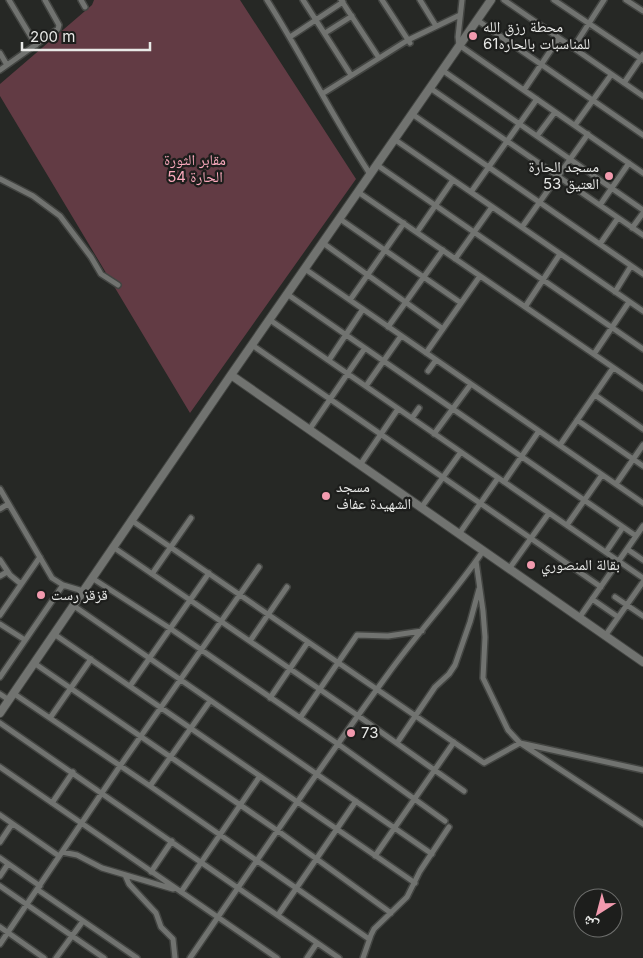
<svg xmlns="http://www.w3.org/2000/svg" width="643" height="958" font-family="Inter,'Noto Naskh Arabic',sans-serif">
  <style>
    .green { fill: #623b44 }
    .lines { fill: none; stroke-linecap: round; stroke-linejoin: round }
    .minor-casing { stroke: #434542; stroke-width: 8 }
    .secondary-casing { stroke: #434542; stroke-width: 10 }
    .minor { stroke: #717370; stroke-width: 5 }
    .secondary { stroke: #717370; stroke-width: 8 }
    .poi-dot { fill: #f29aae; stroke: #1d1e1c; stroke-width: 2 }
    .labels { text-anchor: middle; stroke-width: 4.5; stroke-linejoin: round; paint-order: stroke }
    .poi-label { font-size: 15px; fill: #e8e9e7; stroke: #1d1e1c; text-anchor: start }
    .park-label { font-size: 15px; fill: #faa9bc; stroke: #1d1e1c }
  </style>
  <rect width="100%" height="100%" fill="#262825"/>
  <path class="green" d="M94,0H240L356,179L190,413L0,96V84L92,5Z"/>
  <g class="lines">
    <defs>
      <path id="minor" d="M9,0L36,45
        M81,0L85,7
        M267,0C303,57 333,118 370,174
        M303,0L351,75
        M341,0L379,58
        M382,0L410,43
        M420,0L436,26
        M462,0L458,37L459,45L643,173
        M504,0L643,96
        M554,0L643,60
        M626,0L643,11
        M477,20L643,135
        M325,33L352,16
        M290,37L343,2
        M573,48L604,0
        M0,53L7,65
        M0,70L58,29L59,25L45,0
        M442,70L643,210
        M624,83L643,55
        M430,88L643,235
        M524,90L559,38
        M322,94L408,40L460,15
        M412,114L643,274
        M575,125L611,75
        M537,136L555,112
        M394,139L643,311
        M377,165L643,349
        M0,179L33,196L60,216L91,257L101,274L118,285
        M358,192L643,388
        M471,192L537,99
        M600,205L629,163
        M340,219L461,303
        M522,227L588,134
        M632,228L643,213
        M417,232L453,180
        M323,243L443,329
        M600,244L618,218
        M455,259L492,207
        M305,269L643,503
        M615,292L631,266
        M287,294L636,536
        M350,300L404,223
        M525,307L560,254
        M270,320L643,578
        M388,327L443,250
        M252,345L601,587
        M426,353L480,276
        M594,354L629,302
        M329,360L363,309
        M428,371L436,360
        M366,386L401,336
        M595,395L643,429
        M412,418L419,408
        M577,420L643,466
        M309,430L365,348
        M434,434L471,384
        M560,445L613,368
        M360,465L398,409
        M504,482L539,431
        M616,484L643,445
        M0,489L52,578L63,585L83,591
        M421,508L461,452
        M0,509L8,504
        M131,520L484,763L520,743L643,770
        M567,525L602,475
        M459,534L498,478
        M113,547L357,715L464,791
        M627,549L643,560
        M606,552L623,527
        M0,560L10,575L21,584
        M476,561L483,611L485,637L483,678L508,730L520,743L643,824
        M509,569L549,513
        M152,574L191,518
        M0,576L7,572
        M92,578L171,629L338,744L445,821
        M615,597L643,616
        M592,599L618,617
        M74,606L432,854
        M0,615L40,557
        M579,618L643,526
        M0,624L25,640
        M54,634L415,883
        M605,636L643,582
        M250,641L287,587
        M34,663L278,831L391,913
        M0,677L63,585
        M130,686L209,573
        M13,693L150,786L369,939
        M0,694L9,700
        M270,698L308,642
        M50,718L91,659
        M300,718L357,635L388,636L422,631
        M0,723L339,958
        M397,743L435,687L449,674L455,665L470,622L479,589
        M0,767L277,958
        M150,786L210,701
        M52,803L73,772
        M0,815L59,856
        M0,842L12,824
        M62,852L77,855L102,868L173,889
        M375,856L454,742
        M0,858L40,886
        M151,872L172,841
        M125,875L129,884L156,913L161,927L173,939L175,958
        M0,876L8,864
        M0,886L104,958
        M38,890L137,958
        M181,892L260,776
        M278,915L356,801
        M0,927L44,958
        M0,944L120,766L259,567
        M56,958L83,921
        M190,958C255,863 320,767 388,674C418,632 454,594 483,551
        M307,958L317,943
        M363,958L371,935L374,929L407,897L420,871L449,827"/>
      <path id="secondary" d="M231,375L643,662
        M0,713L231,375L491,0"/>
    </defs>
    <use href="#minor" class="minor-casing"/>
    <use href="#secondary" class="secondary-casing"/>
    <use href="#minor" class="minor"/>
    <use href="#secondary" class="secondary"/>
  </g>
  <g class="poi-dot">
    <circle cx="473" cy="36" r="5"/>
    <circle cx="609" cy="176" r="5"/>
    <circle cx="326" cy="496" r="5"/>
    <circle cx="531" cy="565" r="5"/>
    <circle cx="41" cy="595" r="5"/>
    <circle cx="351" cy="733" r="5"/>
  </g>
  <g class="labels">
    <g class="poi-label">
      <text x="483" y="32">محطة رزق الله<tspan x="483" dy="17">للمناسبات بالحاره61</tspan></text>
      <text x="599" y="172" text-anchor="end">مسجد الحارة<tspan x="599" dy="17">53 العتيق</tspan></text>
      <text x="336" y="492">مسجد<tspan x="336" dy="17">الشهيدة عفاف</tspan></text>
      <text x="541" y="570">بقالة المنصوري</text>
      <text x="51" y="600">قزقز رست</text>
      <text x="361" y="738">73</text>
    </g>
    <g class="park-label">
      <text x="195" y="165">مقابر الثورة<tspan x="195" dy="17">الحارة 54</tspan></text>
    </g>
  </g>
  <g transform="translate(598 913) rotate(216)"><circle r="24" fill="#1d1e1c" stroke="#6e6f6d"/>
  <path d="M0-4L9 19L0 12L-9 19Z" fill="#f29aae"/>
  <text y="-8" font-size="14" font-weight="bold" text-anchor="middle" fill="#e8e9e7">ش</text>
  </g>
  <path d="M22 42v8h128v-8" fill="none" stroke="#e8e9e7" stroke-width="2.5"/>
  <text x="30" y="42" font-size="15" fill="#e8e9e7" stroke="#1d1e1c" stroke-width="4" paint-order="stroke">200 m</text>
</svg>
